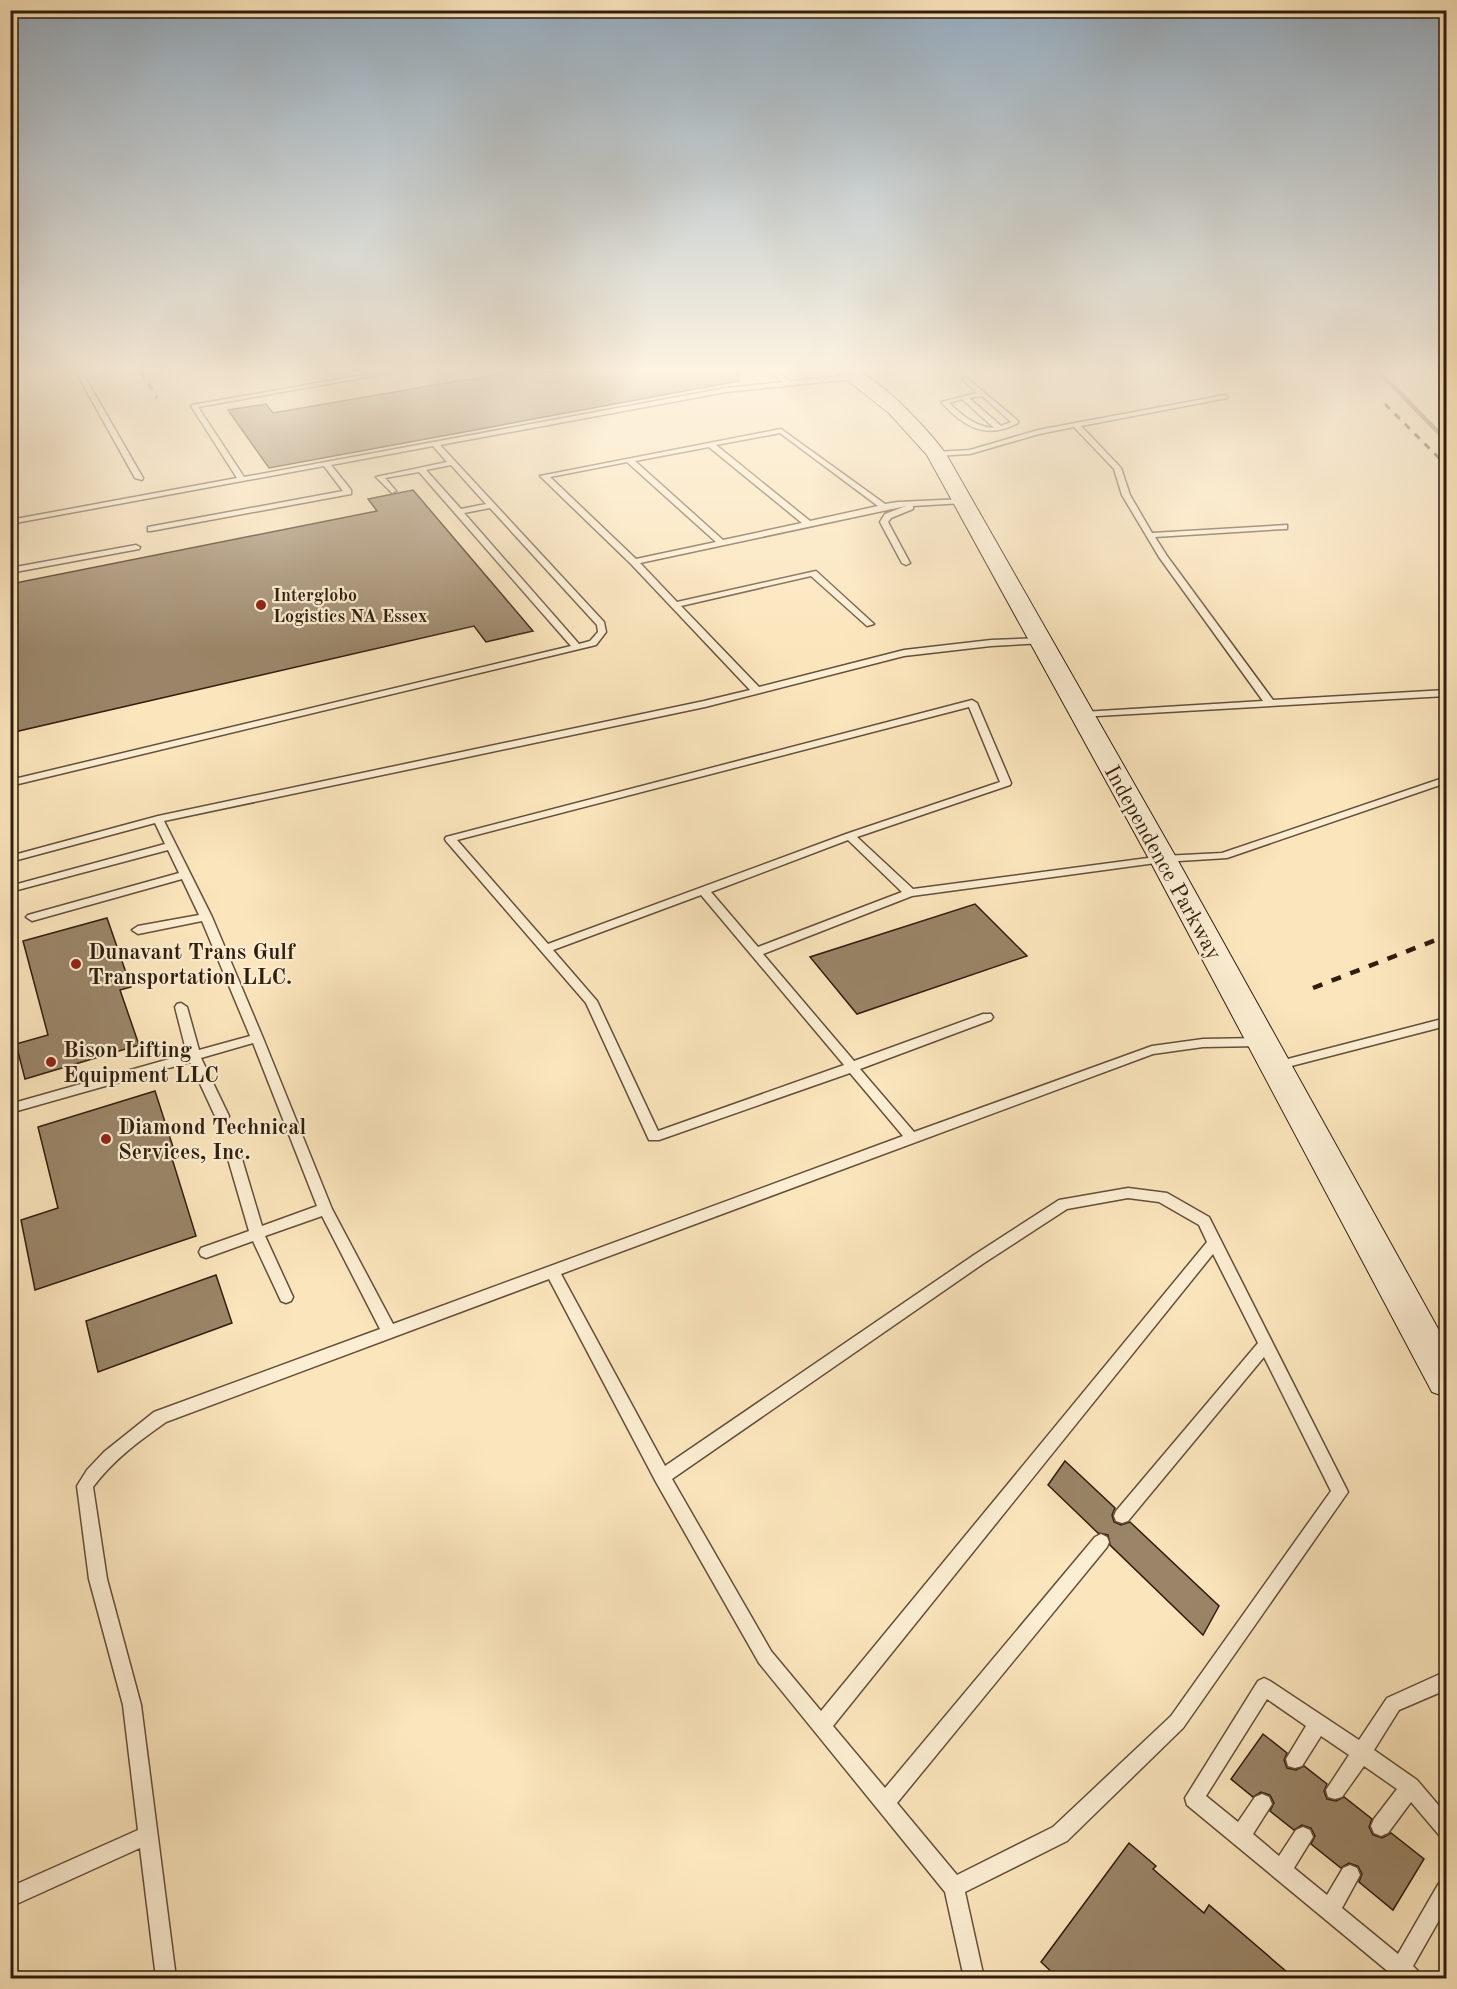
<svg xmlns="http://www.w3.org/2000/svg" width="1457" height="1989" font-family="'Old Standard TT',serif">
  <style>
    .lines { fill: none; stroke-linecap: round; stroke-linejoin: round }
    .stream { stroke: #816c53; stroke-width: 4.5 }
    .building { fill: #9a8568; stroke: #311d0e; stroke-width: 1.5 }
    .lane-casing { stroke: #644f3a; stroke-width: 3 }
    .secondary-casing { stroke: #311d0e; stroke-width: 2 }
    .lane { fill: #fceed3; fill-rule: evenodd }
    .secondary { fill: #fceed3; fill-rule: evenodd }
    .rail-far1 { stroke: #311d0e; stroke-width: 3; stroke-dasharray: 7 7; stroke-linecap: butt }
    .rail { stroke: #311d0e; stroke-width: 4.5; stroke-dasharray: 10 10; stroke-linecap: butt }
    .poi-dot { fill: #8f2418; stroke: #fceed3; stroke-width: 2 }
    .labels { text-anchor: middle; stroke-width: 4.5; stroke-linejoin: round; paint-order: stroke }
    .far-poi-label { font-size: 18px; font-weight: bold; fill: #311d0e; stroke: #fceed3; text-anchor: start }
    .street-label { font-size: 22px; fill: #311d0e; stroke: #fceed3 }
    .poi-label { font-size: 22px; font-weight: bold; fill: #311d0e; stroke: #fceed3; text-anchor: start }
  </style>
  <rect width="100%" height="100%" fill="#fbe5bc"/>
  <filter id="stains"><feTurbulence type="fractalNoise" baseFrequency=".00333" numOctaves="4"/><feColorMatrix values="0 0 0 0 .2 0 0 0 0 .09 0 0 0 0 .02 0 0 0 .5 -.17"/></filter>
  <radialGradient id="worn" r=".72"><stop offset=".6" stop-color="#630" stop-opacity="0"/><stop offset="1" stop-color="#630" stop-opacity=".3"/></radialGradient>
  <g class="lines">
    <path class="stream" d="M1379,372L1446,440"/>
  </g>
  <path class="building" d="M510,372H738L739,381L269,468L228,410L266,404L273,413Z
    M413,490L533,631L486,642L474,626L10,733V584L377,511L368,499Z
    M975,904L1027,956L857,1014L810,957Z
    M107,918L131,987L120,990L139,1045L25,1079L16,1044L48,1035L23,941Z
    M155,1091L174,1150L170,1152L196,1236L35,1290L21,1220L58,1208L38,1127Z
    M216,1275L232,1323L98,1372L86,1321Z
    M1065,1461L1115,1508L1112,1515L1114,1522L1121,1525L1130,1522L1219,1606L1203,1635L1110,1545L1108,1535L1098,1533L1048,1485Z
    M1263,1734L1287,1753L1284,1760L1287,1768L1296,1770L1304,1766L1327,1784L1324,1791L1327,1799L1336,1801L1344,1797L1372,1819L1369,1827L1373,1835L1382,1838L1391,1833L1424,1859L1393,1910L1359,1882L1362,1874L1358,1866L1349,1863L1341,1868L1311,1844L1315,1836L1311,1828L1302,1825L1294,1830L1270,1811L1274,1803L1270,1795L1261,1792L1253,1797L1231,1779Z
    M1129,1843L1156,1866L1153,1869L1204,1913L1209,1905L1294,1978H1058L1041,1962Z"/>
  <g class="lines">
    <defs>
      <path id="lane" d="M76,372H82L143,478L142,480L135,478Z
        M381,372H395L198,407L244,477L726,388L783,382L770,372H777L790,381L854,375L857,377L854,379L726,392L440,445L604,622L606,632L596,645L10,786V780L571,646L419,472L385,478L396,491L392,493L376,477L447,462L433,446L331,465L351,490V494L151,531H148V527L343,491L324,466L10,524V520L237,478L191,406L192,405ZM451,465L486,504L461,509L426,470ZM490,508L597,625L598,632L590,641L579,644L464,513Z
        M963,378H967L1018,421V423C986,440 964,427 941,402L977,393L963,380ZM982,396L1011,422L1001,426L969,398ZM962,399L994,428C975,427 962,415 949,403Z
        M1225,395L1228,397L1227,398L1081,426L1121,468L1130,495L1152,533L1287,525V529H1284L1155,537L1167,556L1273,700L1446,690V696L1080,717V713L1083,712L1263,701L1159,557L1122,495L1114,469L1074,427L1039,434L970,454L936,456L932,454L936,452L970,450L1038,430Z
        M781,429L885,504L898,502L963,499L967,501L963,503L913,506V509L891,518L888,522L910,563L906,565L902,563L880,522L885,514L906,506L640,563L677,602L816,571L874,624L867,626L811,576L681,606L759,687L904,650L991,640L1042,638L1045,639V643L991,646L904,656L705,707L164,821L212,917L263,1038L332,1209L393,1324L903,1136L850,1073L659,1140H649L586,1003L446,841L445,839L446,837L972,700L977,703L1011,783L1010,785L857,837L913,889L1163,856L1222,853L1446,777V783L1227,858L1163,862L912,896L763,954L854,1061L983,1014H991L993,1017L991,1020L860,1069L914,1132L1152,1046L1203,1039L1260,1038L1266,1042L1260,1046L1203,1047L1153,1054L561,1274L665,1466L974,1255L1059,1200L1128,1188L1167,1193L1209,1217L1348,1492L1183,1728L1067,1841L965,1892L984,1978H964L945,1892L759,1663L656,1482L549,1279L166,1422C139,1441 113,1460 93,1487L107,1579L141,1705L176,1978H156L140,1848L10,1907V1887L138,1830L123,1705L89,1579L77,1486L87,1470L104,1452L154,1412L380,1329L322,1216L265,1236L293,1297L291,1301L286,1303L281,1301L253,1241L206,1258L201,1256L199,1252L201,1248L249,1231L228,1159L230,1156H240L242,1159L262,1226L317,1206L253,1043L201,1058L229,1116L227,1119H217L215,1116L190,1062L10,1113V1104L187,1054L175,1007L177,1004L181,1003L187,1007L199,1050L250,1036L202,921L138,934L132,930L138,926L199,915L182,879L32,921L26,917L28,915L179,873L168,850L10,892V886L165,844L155,823L10,862V856L158,816L704,701L750,690L631,564L540,476ZM780,433L878,506L810,521L716,445ZM709,447L802,523L723,540L635,461ZM627,462L716,542L636,559L550,477ZM969,707L1000,782L846,834L548,944L457,840ZM848,840L902,892L758,947L711,892ZM701,895L844,1065L658,1131L597,1001L553,950ZM1128,1198L1159,1202L1199,1225L1207,1242L821,1711L771,1651L672,1479L984,1263L1067,1209ZM1213,1254L1258,1343L1116,1511L1114,1516L1116,1521L1122,1523L1128,1521L1264,1357L1331,1491L1171,1716L1053,1827L957,1875L897,1803L1107,1547L1109,1542L1107,1537L1101,1534L1095,1537L885,1788L833,1726Z
        M136,545L140,547L139,549L10,573V568Z
        M1446,1018V1026L1276,1070L1270,1066L1276,1062Z
        M1440,1674H1446V1692H1441L1399,1710L1374,1750L1417,1780L1446,1814V1837L1439,1835L1411,1802L1388,1833L1381,1836L1374,1833L1371,1826L1374,1819L1397,1789L1364,1766L1342,1797L1335,1799L1328,1797L1326,1790L1349,1755L1321,1736L1302,1766L1295,1768L1288,1766L1286,1759L1306,1726L1267,1699L1206,1796L1238,1822L1255,1797L1262,1794L1269,1797L1272,1804L1253,1834L1279,1856L1296,1830L1303,1827L1310,1830L1313,1837L1294,1868L1327,1895L1343,1868L1350,1865L1357,1868L1360,1875L1342,1908L1398,1954L1439,1883L1446,1880V1908L1413,1966L1418,1971L1421,1978H1396L1187,1805L1185,1798L1258,1681L1264,1678L1270,1681L1359,1740L1387,1698Z"/>
      <path id="secondary" d="M837,372C843,372 851,371 856,372C880,377 932,434 946,454L1177,859L1446,1343V1397L1432,1392L1149,859L927,455L889,413Z"/>
    </defs>
    <use href="#lane" class="lane-casing"/>
    <use href="#secondary" class="secondary-casing"/>
    <use href="#lane" class="lane"/>
    <use href="#secondary" class="secondary"/>
    <path class="rail-far1" d="M141,372L157,398
      M1385,404L1446,465"/>
    <path class="rail" d="M1313,988L1446,936"/>
  </g>
  <linearGradient id="sky" x2="0" y2="1"><stop stop-color="#94acbf"/><stop offset="0.57" stop-color="#fdf3e1"/><stop offset="1" stop-color="#fdf3e1" stop-opacity="0"/></linearGradient>
  <rect width="1457" height="650" fill="url(#sky)"/>
  <g class="poi-dot">
    <circle cx="261" cy="605" r="6"/>
    <circle cx="76" cy="964" r="6"/>
    <circle cx="51" cy="1062" r="6"/>
    <circle cx="106" cy="1139" r="6"/>
  </g>
  <g class="labels">
    <g class="far-poi-label">
      <text x="273" y="601">Interglobo<tspan x="273" dy="21">Logistics NA Essex</tspan></text>
    </g>
    <g class="street-label">
      <text transform="translate(1164 862) rotate(61)" y="8">Independence Parkway</text>
    </g>
    <g class="poi-label">
      <text x="88" y="959">Dunavant Trans Gulf<tspan x="88" dy="25">Transportation LLC.</tspan></text>
      <text x="63" y="1057">Bison Lifting<tspan x="63" dy="25">Equipment LLC</tspan></text>
      <text x="118" y="1134">Diamond Technical<tspan x="118" dy="25">Services, Inc.</tspan></text>
    </g>
  </g>
  <rect width="1457" height="1989" fill="none" stroke="#fbe5bc" stroke-width="36"/>
  <rect x="12" y="12" width="1433" height="1965" fill="none" stroke="#311d0e" stroke-width="3"/>
  <rect x="18" y="18" width="1421" height="1953" fill="none" stroke="#311d0e" stroke-width="1.5"/>
  <rect width="100%" height="100%" filter="url(#stains)"/>
  <rect width="100%" height="100%" fill="url(#worn)"/>
</svg>
